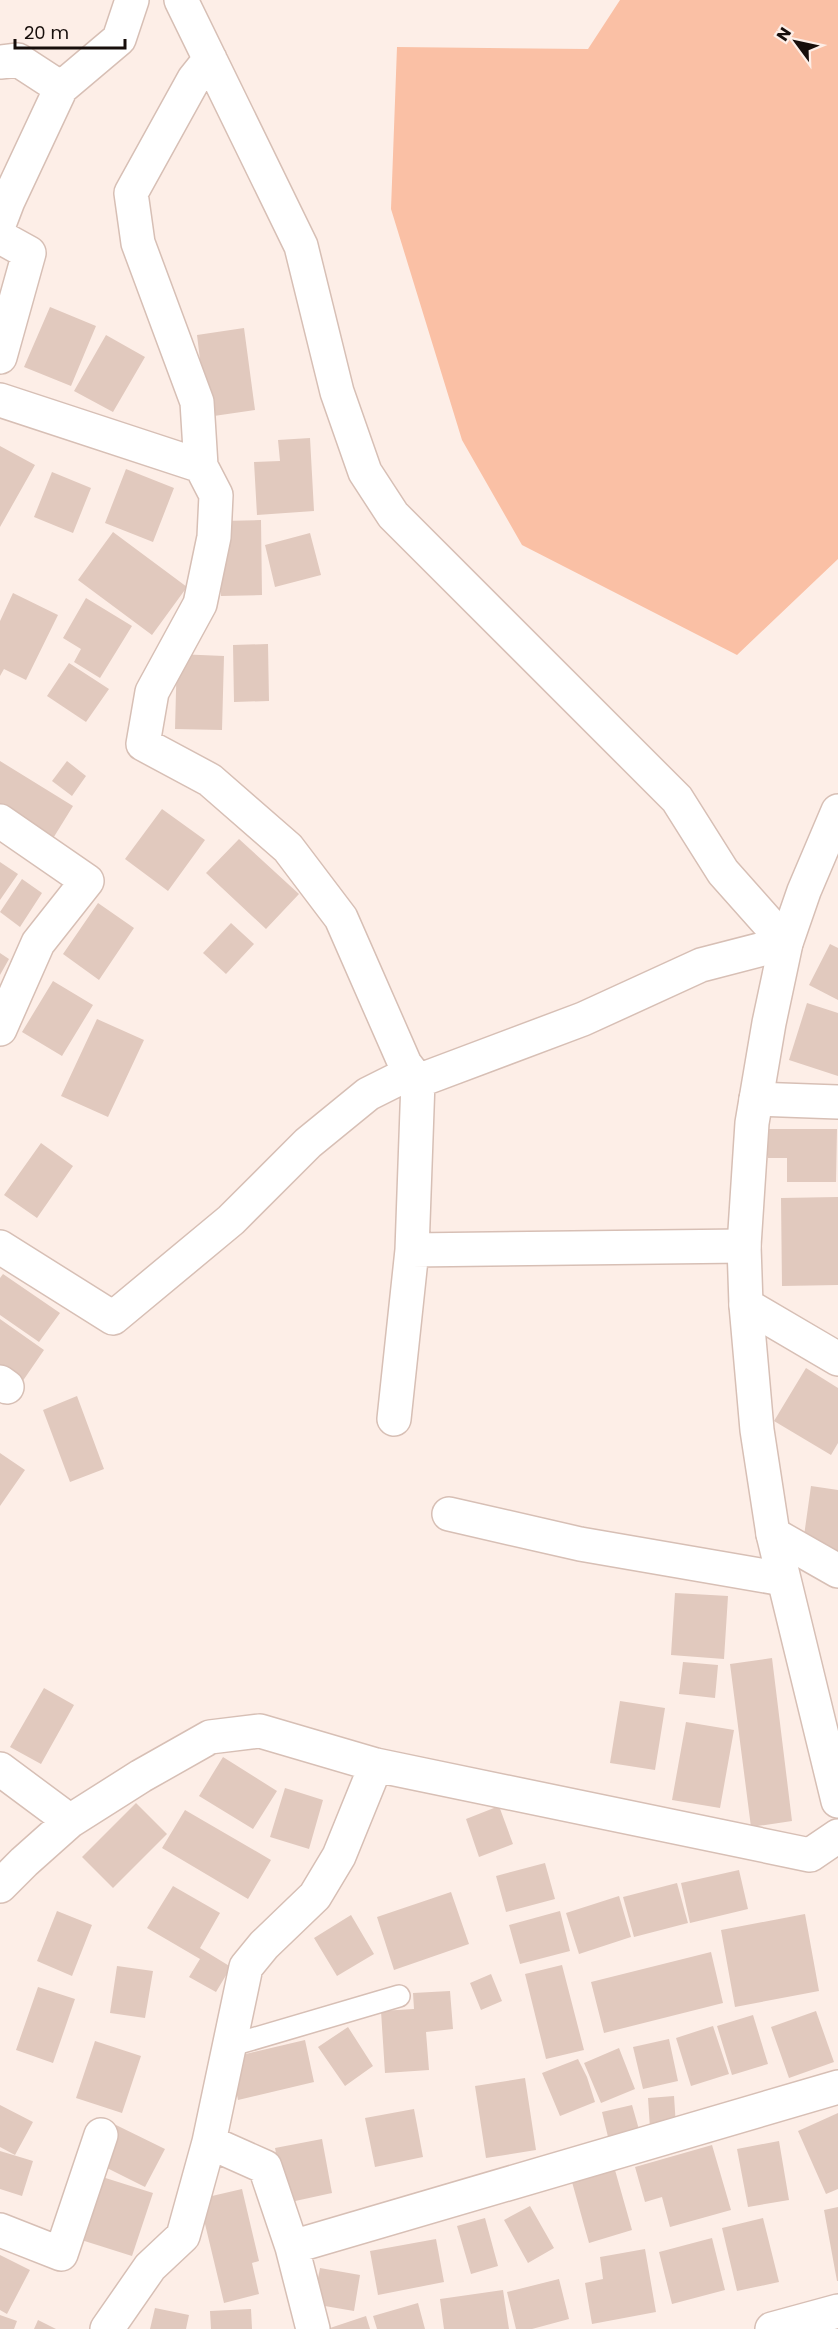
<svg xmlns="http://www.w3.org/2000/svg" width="838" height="2329" font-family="Poppins,sans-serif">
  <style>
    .green { fill: #fac0a5 }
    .building { fill: #e1c9be }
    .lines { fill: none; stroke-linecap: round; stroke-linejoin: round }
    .service-casing { stroke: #d7bfb5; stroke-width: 24 }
    .minor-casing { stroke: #d7bfb5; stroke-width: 36 }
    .tertiary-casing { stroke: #d7bfb5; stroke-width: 36 }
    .service { stroke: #fff; stroke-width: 21 }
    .minor { stroke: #fff; stroke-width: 33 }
    .tertiary { stroke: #fff; stroke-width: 33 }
  </style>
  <rect width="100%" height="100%" fill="#fdeee7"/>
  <path class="green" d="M620,0H838V559L737,655L522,545L462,440L391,209L397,47L588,49Z"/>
  <path class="building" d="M50,307L96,326L71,386L24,367Z
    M244,328L255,410L207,417L197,335Z
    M106,335L145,357L113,412L74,391Z
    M310,438L314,511L257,515L254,462L280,461L278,440Z
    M0,446L35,465L0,527Z
    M126,469L174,488L153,542L105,523Z
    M52,472L91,488L73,533L34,517Z
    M261,520L262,595L221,596V521Z
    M113,532L187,587L152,635L78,580Z
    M310,533L321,575L275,587L265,545Z
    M13,593L58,615L26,680L4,669L0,676V621Z
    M86,598L132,626L100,678L74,662L81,649L63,638Z
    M268,644L269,701L234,702L233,645Z
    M177,654L224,656L222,730L175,729Z
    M69,663L109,689L86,722L47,696Z
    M0,761L73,806L52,840L0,807Z
    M67,761L86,776L72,796L52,781Z
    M162,809L205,840L168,891L125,859Z
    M239,839L299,894L266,929L206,873Z
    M0,862L18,874L0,900Z
    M22,879L42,893L20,927L0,912Z
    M98,903L134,928L99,980L63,954Z
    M231,923L254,944L226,974L203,953Z
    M830,944L838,948V1000L809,985Z
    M0,953L9,959L0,975Z
    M53,981L93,1005L62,1056L22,1032Z
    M807,1003L838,1013V1076L789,1060Z
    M97,1019L144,1040L108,1117L61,1096Z
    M768,1129H837L836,1182H787V1158H768Z
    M41,1143L73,1166L37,1218L4,1195Z
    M838,1197V1285L782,1286L781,1198Z
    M3,1274L60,1313L39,1342L0,1315V1278Z
    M0,1319L44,1350L20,1385L0,1371Z
    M806,1368L838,1388V1443L831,1455L774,1421Z
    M77,1396L104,1469L70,1482L43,1410Z
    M0,1453L25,1470L0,1506Z
    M811,1486L838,1490V1555L802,1550Z
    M675,1593L728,1596L724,1659L671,1655Z
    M772,1658L792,1821L751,1827L730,1664Z
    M683,1662L718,1665L715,1698L679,1694Z
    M44,1688L74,1705L41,1764L10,1747Z
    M620,1701L665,1708L655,1770L610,1763Z
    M686,1722L734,1730L720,1808L672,1800Z
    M223,1757L277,1791L253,1829L199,1796Z
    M285,1788L323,1800L309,1849L270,1837Z
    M136,1803L167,1834L113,1888L82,1857Z
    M499,1806L513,1844L479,1857L466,1819Z
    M185,1810L271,1860L248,1899L162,1848Z
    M545,1863L555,1899L506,1912L496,1876Z
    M739,1870L748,1909L690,1923L681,1883Z
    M677,1883L688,1923L634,1937L623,1897Z
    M173,1886L220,1913L200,1948L231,1967L216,1992L189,1977L200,1959L147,1928Z
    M451,1892L469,1944L394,1970L377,1917Z
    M619,1896L631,1937L579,1954L566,1913Z
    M57,1911L92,1925L72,1976L37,1961Z
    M560,1911L570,1951L520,1964L509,1925Z
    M805,1914L819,1991L735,2007L721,1930Z
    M351,1915L374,1954L337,1976L314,1938Z
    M711,1952L723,2003L604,2033L591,1982Z
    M562,1965L584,2050L546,2059L525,1974Z
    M117,1966L153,1971L145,2018L110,2013Z
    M491,1974L502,2001L481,2010L470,1983Z
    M38,1987L75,1999L53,2063L16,2050Z
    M450,1991L453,2029L426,2032L429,2070L385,2073L381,2011L414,2009L413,1993Z
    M816,2011L834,2062L789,2078L771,2027Z
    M753,2015L768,2064L732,2075L717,2026Z
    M713,2026L729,2074L691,2086L676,2038Z
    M348,2027L373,2066L345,2086L318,2047Z
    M669,2039L678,2081L643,2089L633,2047Z
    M305,2040L314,2082L238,2100L229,2058Z
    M95,2041L141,2056L122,2113L76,2098Z
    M619,2048L635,2089L601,2103L584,2063Z
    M578,2059L587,2077L595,2102L560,2116L542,2073Z
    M525,2078L536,2150L486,2158L475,2086Z
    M674,2096L676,2126L650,2128L648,2098Z
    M0,2105L33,2122L15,2155L0,2147Z
    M632,2105L640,2133L609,2141L602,2112Z
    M414,2109L423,2157L375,2167L365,2118Z
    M838,2113V2189L826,2194L798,2131Z
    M116,2125L165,2149L145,2187L97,2163Z
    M322,2139L332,2193L286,2203L275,2148Z
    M779,2141L789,2200L748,2207L737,2149Z
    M712,2145L731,2210L670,2227L662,2197L645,2202L635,2167Z
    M0,2151L33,2161L22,2196L0,2189Z
    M615,2170L632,2230L589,2243L572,2182Z
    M96,2175L153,2193L132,2256L75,2238Z
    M242,2189L259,2261L252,2263L259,2294L224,2303L199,2199Z
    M530,2206L554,2248L528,2263L504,2220Z
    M838,2207V2281H837L824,2210Z
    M485,2218L498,2266L471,2274L457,2226Z
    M763,2218L779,2282L737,2291L722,2228Z
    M712,2238L725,2290L672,2304L659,2252Z
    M436,2239L444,2282L378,2295L370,2251Z
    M645,2249L656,2312L592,2324L585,2283L603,2279L600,2257Z
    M0,2255L30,2270L7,2314L0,2310Z
    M320,2268L360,2275L354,2311L313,2304Z
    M559,2279L569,2319L532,2329H516L507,2292Z
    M503,2290L509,2329H444L440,2299Z
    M418,2303L425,2329H377L373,2316Z
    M155,2308L189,2315L186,2329H150Z
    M251,2309L252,2329H211L210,2311Z
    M0,2315L17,2321L14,2329H0Z
    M366,2316L370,2329H327Z
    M38,2320L56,2329H34Z"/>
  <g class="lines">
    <defs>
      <path id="service" d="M229,2046L399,1996"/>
      <path id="minor" d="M181,0L301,246L337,392L365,472L393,515L677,799L723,872L786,943L701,965L583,1019L418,1081L412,1250L394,1419
        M210,59L194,79L131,193L138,243L197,402L201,466L216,495L214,537L200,604L152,692L143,744L210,780L288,848L341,918L405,1064L418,1081
        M0,62L18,60L61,88
        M0,222L8,201L61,88L119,39L132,0
        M0,237L29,253L0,357
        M0,400L201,466
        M0,821L87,881L38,943L0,1029
        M756,1099L838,1102
        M0,1247L113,1318L231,1220L308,1143L368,1094L398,1079L418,1081
        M412,1250L744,1246
        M746,1305L838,1359
        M0,1382L7,1387
        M449,1514L580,1544L783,1579
        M773,1534L838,1571
        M0,1769L70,1821
        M0,1886L24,1862L70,1821L141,1776L210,1737L260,1731L376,1765L810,1855L838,1836
        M209,2142L265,2167L292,2247L313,2329
        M0,2230L61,2254L101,2135
        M292,2247L838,2087
        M107,2329L150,2267L183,2236L209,2142L246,1967L264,1945L315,1896L339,1856L376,1765
        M772,2329L838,2311"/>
      <path id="tertiary" d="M838,811L804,891L786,943L769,1023L752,1123L744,1246L746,1305L757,1430L773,1534L838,1801"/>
    </defs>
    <use href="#service" class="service-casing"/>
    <use href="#minor" class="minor-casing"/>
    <use href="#tertiary" class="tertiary-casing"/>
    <use href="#service" class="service"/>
    <use href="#minor" class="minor"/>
    <use href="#tertiary" class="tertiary"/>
  </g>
  <g transform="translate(796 42) rotate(303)" stroke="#fdeee7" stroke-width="4.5" paint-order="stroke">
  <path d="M0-4.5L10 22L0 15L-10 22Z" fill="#170e0b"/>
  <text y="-9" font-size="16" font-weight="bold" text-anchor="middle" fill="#170e0b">N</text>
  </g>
  <path d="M15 39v9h110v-9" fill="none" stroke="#170e0b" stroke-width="3"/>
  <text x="24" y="39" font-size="18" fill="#170e0b" stroke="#fdeee7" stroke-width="4.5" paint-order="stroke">20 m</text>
</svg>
